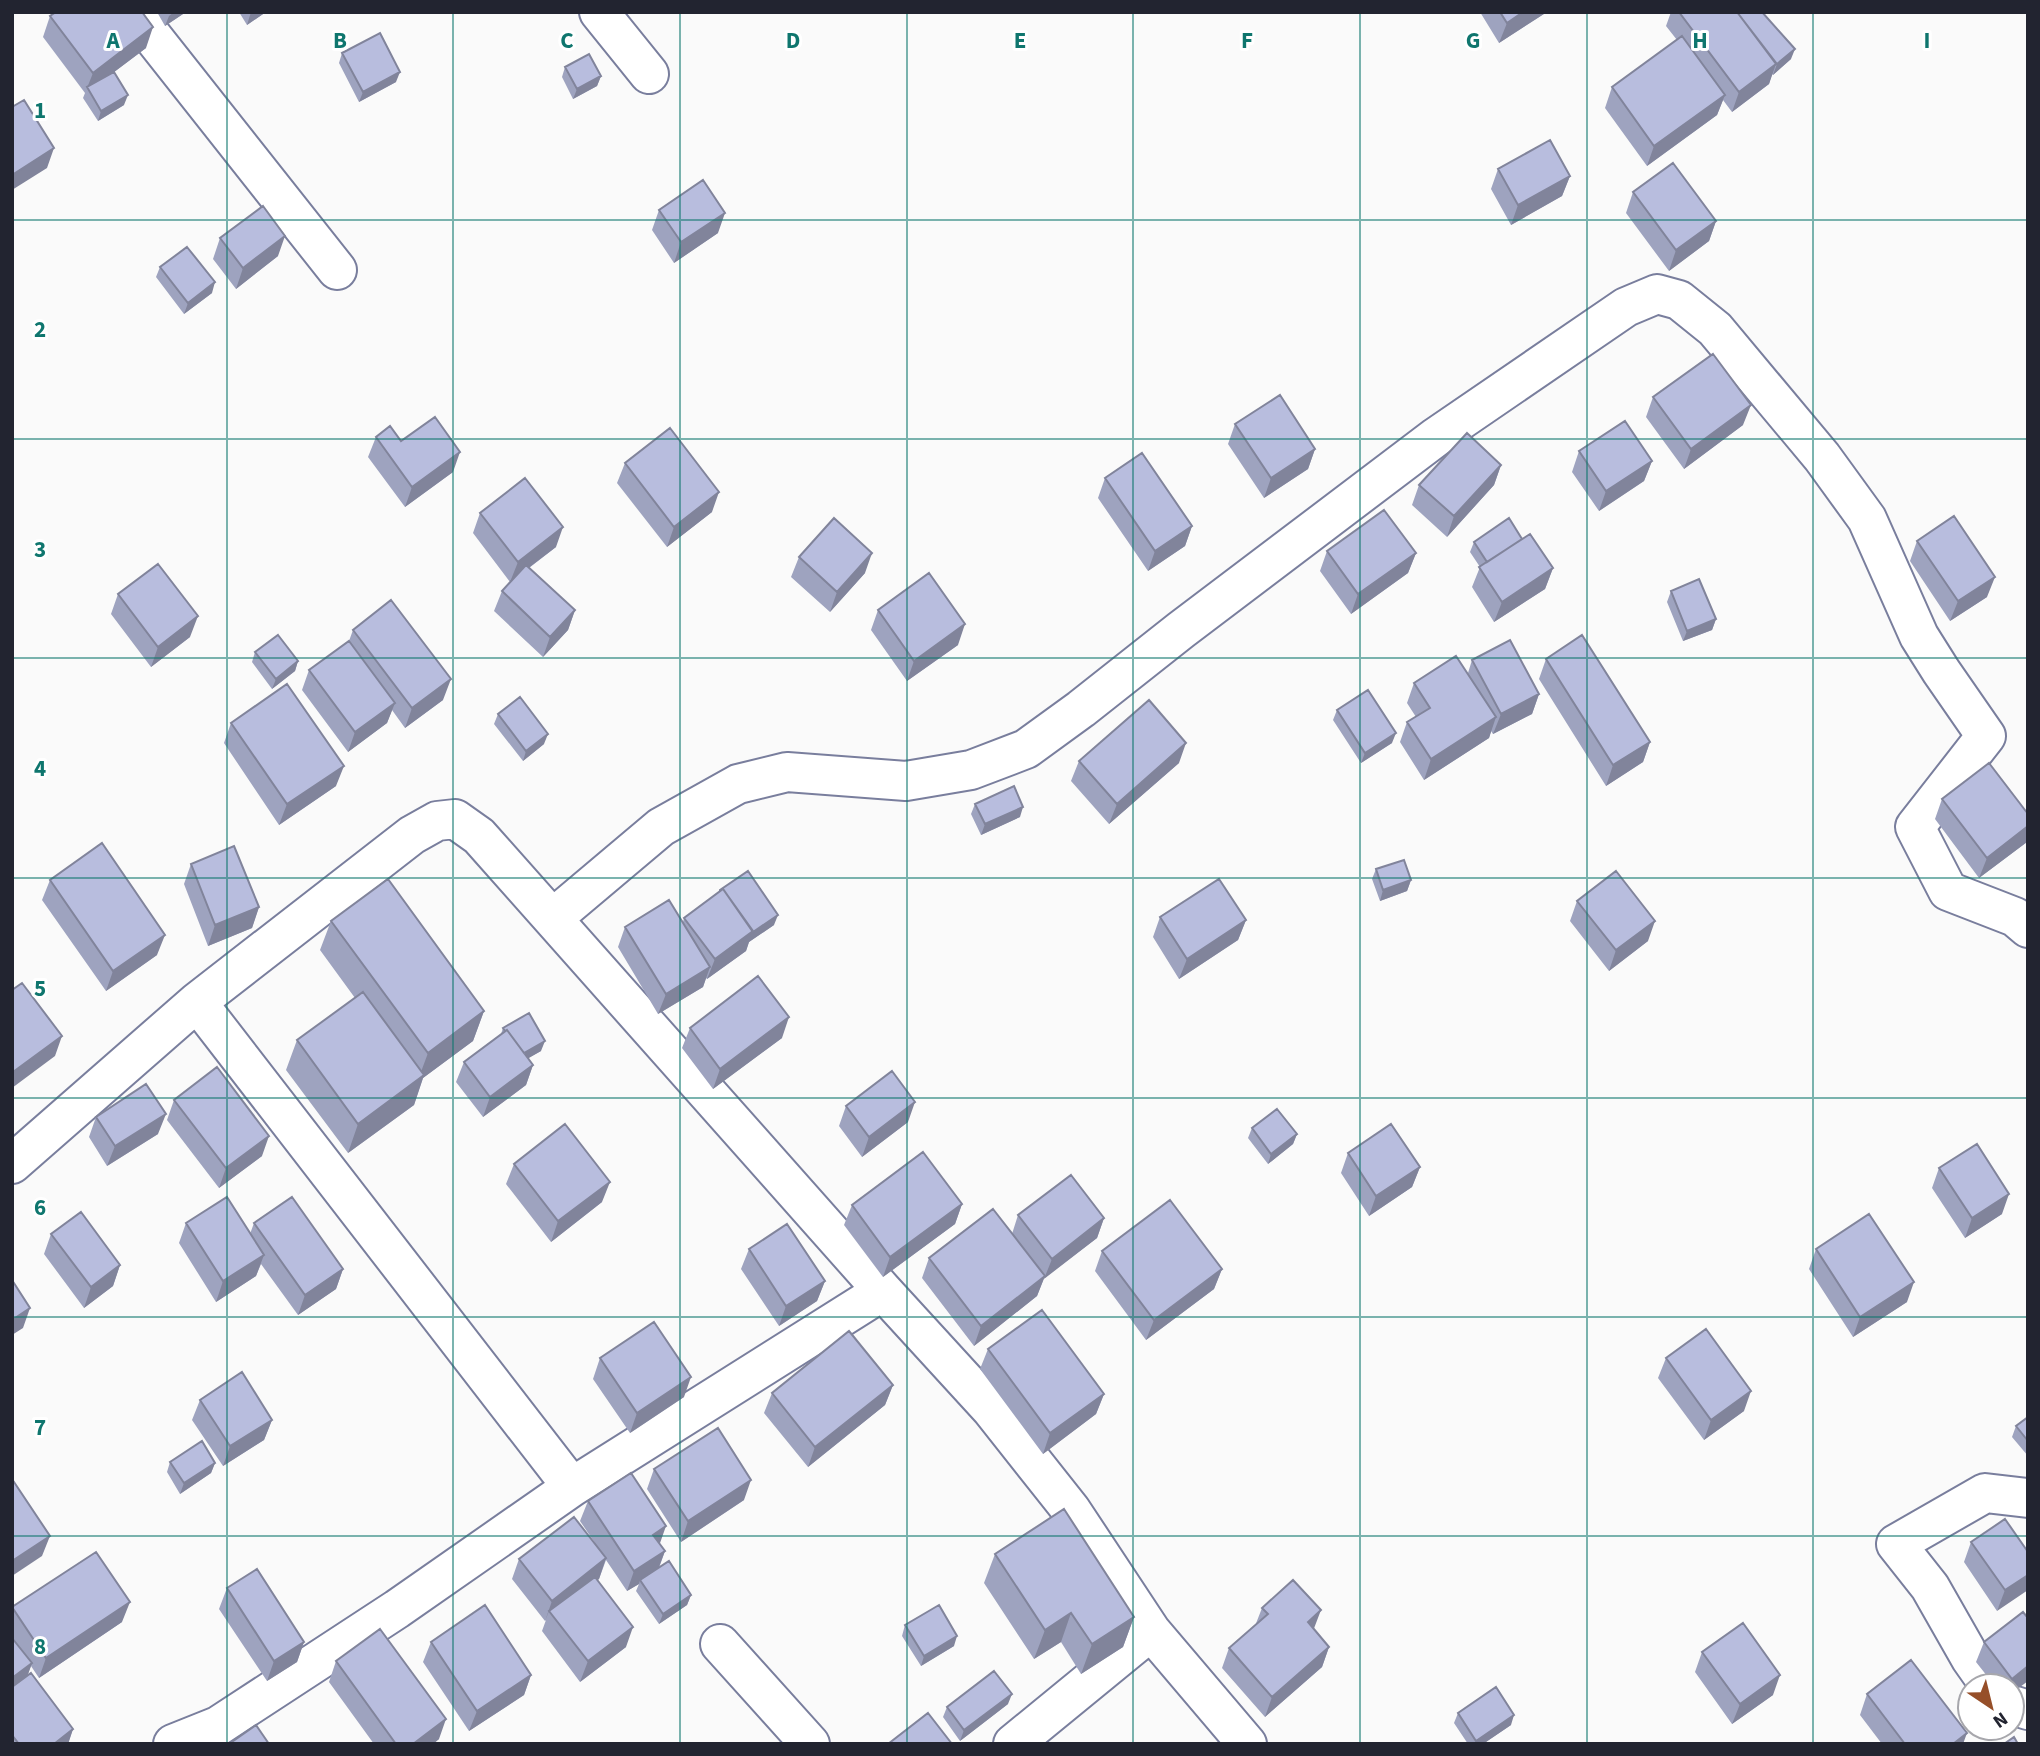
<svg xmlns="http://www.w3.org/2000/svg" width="2040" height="1756" font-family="'Source Sans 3',sans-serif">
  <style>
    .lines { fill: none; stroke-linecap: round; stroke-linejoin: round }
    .minor-casing { stroke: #797e9d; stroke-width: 42 }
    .minor { stroke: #fff; stroke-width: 38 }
    .wall { fill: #9ea3bf }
    .shaded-wall { fill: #81849b }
    .building { fill: #b8bdde; stroke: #81849b; stroke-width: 2 }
    .grid { fill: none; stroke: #0f766e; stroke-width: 2; stroke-opacity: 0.55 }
    .grid-label { font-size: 23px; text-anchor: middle; font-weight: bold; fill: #0f766e; stroke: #fff; stroke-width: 6; stroke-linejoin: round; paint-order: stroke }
  </style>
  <rect width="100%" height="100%" fill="#fafafa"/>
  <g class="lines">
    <defs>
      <path id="minor" d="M133,12L337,270
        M599,12L649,74
        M553,918L661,827L738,784L787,772L906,781L971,770L1026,749L1081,709L1181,630L1436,437L1626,307L1657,294L1679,300L1715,329L1822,457L1867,519L1919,636L1941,671L1986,736L1915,827L1948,891L2015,917L2028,928
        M197,1002L412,835L437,821L455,819L479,836L883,1291
        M12,1164L197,1002L572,1487L883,1291L991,1409L1071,1510L1151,1631L1247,1744
        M720,1644L810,1744
        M1990,1686L1971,1659L1930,1587L1896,1544L1985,1493L2028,1498
        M2012,1705L2028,1710
        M173,1744L218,1726L397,1609L572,1487
        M1013,1744L1151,1631"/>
    </defs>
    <use href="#minor" class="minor-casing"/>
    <use href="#minor" class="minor"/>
  </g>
  <path class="wall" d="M157,12H186L165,26Z
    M239,12H266L247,25Z
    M1480,12H1547L1499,43Z
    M1671,12H1762L1791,59L1773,75L1772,74L1769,84L1732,112L1723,100L1717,115L1647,166L1605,108L1612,87L1677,40L1666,26Z
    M50,16L146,48L114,72L124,105L98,121L83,98L85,93L43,37Z
    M342,53L396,82L359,102L339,63Z
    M565,67L601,76L597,86L573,99L562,77Z
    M1498,169L1570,176L1562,196L1511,225L1491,189Z
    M1633,192L1716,221L1709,241L1669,271L1626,213Z
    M659,210L718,233L674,263L652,230Z
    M220,238L278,256L236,289L213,259Z
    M160,267L212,293L184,314L156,277Z
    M1653,397L1743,425L1684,469L1646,417Z
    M1235,424L1315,449L1308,469L1264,498L1228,444Z
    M376,437L401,441L453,472L405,507L368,457Z
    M1579,451L1652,461L1644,481L1599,511L1572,472Z
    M625,463L712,512L667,547L617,483Z
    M1501,465L1494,485L1447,537L1412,505L1419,485Z
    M1105,478L1192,526L1185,546L1148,571L1098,498Z
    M480,513L556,547L529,568L575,610L568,630L543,657L494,611L502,591L510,582L473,533Z
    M1522,539L1553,568L1545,589L1494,622L1472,587L1480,567L1470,552L1474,542Z
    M1917,541L1987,597L1950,621L1910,561Z
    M1327,551L1416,553L1408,573L1351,614L1320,571Z
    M799,557L865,573L830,612L791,577Z
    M1671,591L1716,619L1712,630L1683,641L1667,602Z
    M118,594L190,637L151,667L111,614Z
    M878,610L958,645L907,681L871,630Z
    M353,630L443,700L405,728L392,710L387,723L348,752L302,690L309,670L349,641Z
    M255,652L298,661L295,671L272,689L252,662Z
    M1546,659L1650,742L1643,762L1606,786L1539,679Z
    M1472,660L1539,694L1532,714L1493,734L1491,731L1489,738L1424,780L1400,742L1407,722L1416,717L1407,703L1414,683L1468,673Z
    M1337,710L1392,743L1361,763L1333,720Z
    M498,714L544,744L523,761L494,724Z
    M231,723L336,786L279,825L224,743Z
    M1079,761L1179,763L1109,824L1071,781Z
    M1942,799L2027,842L1979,878L1935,819Z
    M975,804L1020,817L981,835L971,814Z
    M191,864L259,907L252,928L208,946L184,884Z
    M1376,869L1411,880L1407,891L1380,901L1372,879Z
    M50,880L157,955L106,991L42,900Z
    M720,890L774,925L749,942L746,951L707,979L706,978L703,987L658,1014L618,947L625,927L683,922L684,918L719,892Z
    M1577,901L1648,941L1609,971L1570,921Z
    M1160,917L1246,920L1238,940L1179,979L1153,937Z
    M331,921L484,1011L473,1041L423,1078L414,1105L348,1153L286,1070L297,1040L355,998L320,950Z
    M503,1028L541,1051L528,1058L533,1065L526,1085L483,1117L456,1082L464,1062L501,1034Z
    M690,1028L782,1038L713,1089L682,1048Z
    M174,1100L262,1156L219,1188L167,1120Z
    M846,1106L908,1122L862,1157L839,1126Z
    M96,1117L158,1134L107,1166L89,1137Z
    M1252,1128L1297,1134L1293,1144L1268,1164L1248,1138Z
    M1348,1153L1420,1167L1412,1187L1369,1216L1341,1173Z
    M514,1164L602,1202L551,1242L506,1184Z
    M1939,1168L2002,1214L1965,1238L1932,1188Z
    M962,1204L955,1224L883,1277L844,1225L852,1205Z
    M1018,1215L1104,1218L1097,1238L1044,1278L1037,1296L974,1346L922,1278L929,1258L1012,1234Z
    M186,1223L250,1234L254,1223L343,1269L336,1289L298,1315L261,1264L256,1276L216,1302L179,1243Z
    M51,1234L120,1265L113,1286L84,1308L44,1254Z
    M749,1249L825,1281L817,1301L779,1326L741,1269Z
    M1816,1249L1907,1302L1853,1337L1809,1269Z
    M1102,1251L1222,1269L1214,1289L1146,1340L1095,1271Z
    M988,1349L1104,1394L1096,1414L1043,1454L980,1369Z
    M600,1358L684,1397L630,1433L593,1379Z
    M1666,1358L1744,1411L1704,1440L1658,1378Z
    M893,1385L885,1405L808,1467L764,1413L772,1393Z
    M200,1400L272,1420L264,1440L223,1466L192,1420Z
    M2028,1417V1456L2012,1437L2016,1426Z
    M170,1462L215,1463L211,1473L180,1494L167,1472Z
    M654,1469L744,1500L681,1542L647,1489Z
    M588,1501L660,1544L665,1551L659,1568L691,1595L687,1605L659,1624L636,1591L639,1584L627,1591L606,1560L599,1579L597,1580L626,1647L580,1682L542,1631L546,1620L545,1621L512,1579L519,1559L595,1543L580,1521Z
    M1971,1542L2028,1552L1997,1611L1964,1562Z
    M995,1554L1134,1617L1123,1647L1081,1674L1061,1642L1034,1659L984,1583Z
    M227,1588L304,1642L297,1662L267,1681L219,1609Z
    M12,1608L122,1622L39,1678L31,1666L27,1676L73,1729L68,1744H12Z
    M1262,1608L1314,1629L1329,1647L1322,1667L1265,1717L1222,1668L1229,1648L1255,1626Z
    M2023,1612L2012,1686H1995L1976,1662L1984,1642Z
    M905,1625L954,1646L921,1666L902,1636Z
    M431,1642L531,1675L524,1695L469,1731L423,1662Z
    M1702,1652L1773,1695L1732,1724L1695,1672Z
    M336,1661L439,1739L433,1744H374L329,1682Z
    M1867,1694L1963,1744H1882L1860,1715Z
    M1008,1704L960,1741L943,1717L947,1707Z
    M1458,1713L1511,1725L1483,1744H1468L1454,1723Z"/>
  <path class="shaded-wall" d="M174,12H186L165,26L169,16Z
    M251,12H266L247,25Z
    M1523,12H1547L1499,43L1507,23Z
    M153,27L146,48L89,91L87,88L93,73Z
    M1795,49L1791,59L1773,75L1777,64Z
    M1776,64L1769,84L1732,112L1739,92Z
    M400,72L396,82L359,102L363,92Z
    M601,76L597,86L573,99L577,89Z
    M128,95L124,105L98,121L101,111Z
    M1725,95L1717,115L1647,166L1654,146Z
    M54,148L47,168L12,190V175Z
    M1570,176L1562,196L1511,225L1518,205Z
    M725,213L718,233L674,263L681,242Z
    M1716,221L1709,241L1669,271L1676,250Z
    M285,236L278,256L236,289L243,268Z
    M215,282L212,293L184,314L188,303Z
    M1751,405L1743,425L1684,469L1691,449Z
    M1315,449L1308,469L1264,498L1271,478Z
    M460,452L453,472L405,507L412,487Z
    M1652,461L1644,481L1599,511L1606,491Z
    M1501,465L1494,485L1447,537L1454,516Z
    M719,492L712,512L667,547L674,527Z
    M1192,526L1185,546L1148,571L1155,551Z
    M563,527L556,547L510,582L518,562Z
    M872,553L865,573L830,612L837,592Z
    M1416,553L1408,573L1351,614L1358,594Z
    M1553,568L1545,589L1494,622L1502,602Z
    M1995,577L1987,597L1950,621L1958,601Z
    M575,610L568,630L543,657L550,637Z
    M198,616L190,637L151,667L158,647Z
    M1716,619L1712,630L1683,641L1687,631Z
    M965,624L958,645L907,681L914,661Z
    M298,661L295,671L272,689L276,679Z
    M451,679L443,700L405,728L412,708Z
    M1539,694L1532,714L1493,734L1501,714Z
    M395,703L387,723L348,752L355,732Z
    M1496,717L1489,738L1424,780L1431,759Z
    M1396,733L1392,743L1361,763L1365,753Z
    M548,734L544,744L523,761L526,751Z
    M1650,742L1643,762L1606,786L1613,765Z
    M1186,743L1179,763L1109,824L1117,804Z
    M344,766L336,786L279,825L287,804Z
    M1023,807L1020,817L981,835L985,824Z
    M2028,826V839L2027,842L1979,878L1987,858Z
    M1411,880L1407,891L1380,901L1383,890Z
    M259,907L252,928L208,946L215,925Z
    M778,915L774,925L749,942L746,951L707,979L715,959L753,931Z
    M1246,920L1238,940L1179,979L1187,959Z
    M1655,921L1648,941L1609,971L1616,950Z
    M165,935L157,955L106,991L113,971Z
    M710,967L703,987L658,1014L666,994Z
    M484,1011L473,1041L423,1078L414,1105L348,1153L358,1124L418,1080L428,1053Z
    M789,1017L782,1038L713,1089L720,1069Z
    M62,1036L55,1056L12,1088L13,1072Z
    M545,1041L541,1051L515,1066L519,1055Z
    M533,1065L526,1085L483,1117L490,1097Z
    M915,1102L908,1122L862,1157L869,1137Z
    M166,1114L158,1134L107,1166L115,1146Z
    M1297,1134L1293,1144L1268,1164L1271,1154Z
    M269,1136L262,1156L219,1188L226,1168Z
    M1420,1167L1412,1187L1369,1216L1376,1196Z
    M610,1182L602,1202L551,1242L558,1221Z
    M2009,1194L2002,1214L1965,1238L1972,1218Z
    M962,1204L955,1224L883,1277L890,1257Z
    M1104,1218L1097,1238L1044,1279L1052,1259Z
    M264,1255L256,1276L216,1302L223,1281Z
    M120,1265L113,1286L84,1308L91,1287Z
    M343,1269L336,1289L298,1315L305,1295Z
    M1222,1269L1214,1289L1146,1340L1154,1320Z
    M1045,1276L1037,1296L974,1346L981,1326Z
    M825,1281L817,1301L779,1326L786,1306Z
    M1914,1282L1907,1302L1853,1337L1860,1317Z
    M30,1308L23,1328L12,1335V1320Z
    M691,1377L684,1397L630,1433L637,1413Z
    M893,1385L885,1405L808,1467L815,1447Z
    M1751,1391L1744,1411L1704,1440L1711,1420Z
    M1104,1394L1096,1414L1043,1454L1050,1433Z
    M272,1420L264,1440L223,1466L230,1446Z
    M215,1463L211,1473L180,1494L184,1483Z
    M751,1480L744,1500L681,1542L688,1521Z
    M666,1526L659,1546L653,1535Z
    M50,1536L42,1556L12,1576V1561Z
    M665,1551L657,1572L640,1580L639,1584L627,1591L634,1571Z
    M606,1558L599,1579L552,1615L549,1611L545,1621L552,1601Z
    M2028,1575V1590L1997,1611L2005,1590Z
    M691,1595L687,1605L659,1624L663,1614Z
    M130,1602L122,1622L39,1678L46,1658Z
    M1321,1610L1313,1631L1308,1622Z
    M1071,1613L1061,1642L1034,1659L1045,1630Z
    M1134,1617L1123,1647L1081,1674L1092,1644Z
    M633,1627L626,1647L580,1682L588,1661Z
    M957,1636L954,1646L921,1666L924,1656Z
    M304,1642L297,1662L267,1681L274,1661Z
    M1329,1647L1322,1667L1265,1717L1272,1697Z
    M32,1663L25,1683L12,1693V1678Z
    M2028,1666V1681L2012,1693V1686H2009L2012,1679Z
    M531,1675L524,1695L469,1731L477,1711Z
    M1780,1675L1773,1695L1732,1724L1740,1704Z
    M1012,1694L1008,1704L960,1741L964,1730Z
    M1514,1715L1511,1725L1483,1744H1475L1476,1741Z
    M446,1719L439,1739L433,1744H413Z
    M73,1729L68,1744H54Z
    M1967,1733L1963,1744H1953Z"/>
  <path class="building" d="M56,12H142L153,27L93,73L50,16Z
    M1500,12H1523L1507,23Z
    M1679,12H1737L1776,64L1739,92Z
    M1737,12H1762L1795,49L1777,64Z
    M380,33L400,72L363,92L342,53Z
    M1682,36L1725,95L1654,146L1612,87Z
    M589,54L601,76L577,89L565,67Z
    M114,72L128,95L101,111L87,87Z
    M24,100L54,148L12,175V107Z
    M1550,140L1570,176L1518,205L1498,169Z
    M1673,163L1716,221L1676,250L1633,192Z
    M703,180L725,213L681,242L659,210Z
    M263,206L285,236L243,268L220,238Z
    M187,247L215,282L188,303L160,267Z
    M1713,354L1751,405L1691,449L1653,397Z
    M1280,395L1315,449L1271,478L1235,424Z
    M435,417L460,452L412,487L376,437L390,426L401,441Z
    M1625,421L1652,461L1606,491L1579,451Z
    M670,428L719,492L674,527L625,463Z
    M1467,433L1501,465L1454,516L1419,485Z
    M1142,453L1192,526L1155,551L1105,478Z
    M525,478L563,527L518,562L480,513Z
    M1384,510L1416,553L1358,594L1327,551Z
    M1954,516L1995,577L1958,601L1917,541Z
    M834,518L872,553L837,592L799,557Z
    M1509,518L1522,539L1487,562L1474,542Z
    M1530,534L1553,568L1502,602L1479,567Z
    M158,564L198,616L158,647L118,594Z
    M526,565L575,610L550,637L502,591Z
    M929,573L965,624L914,661L878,610Z
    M1699,579L1716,619L1687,631L1671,591Z
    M391,600L451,679L412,708L353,630Z
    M278,635L298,661L276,679L255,652Z
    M1582,635L1650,742L1613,765L1546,659Z
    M1510,640L1539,694L1501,714L1472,660Z
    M349,641L395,703L355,732L309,670Z
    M1456,656L1496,717L1431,759L1407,722L1430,708L1414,683Z
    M287,684L344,766L287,804L231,723Z
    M1368,690L1396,733L1365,753L1337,710Z
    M520,697L548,734L526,751L498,714Z
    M1149,700L1186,743L1117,804L1079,761Z
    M1989,763L2028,814V826L1987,858L1942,799Z
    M1014,786L1023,807L985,824L975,804Z
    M102,843L165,935L113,971L50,880Z
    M234,846L259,907L215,925L191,864Z
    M1404,860L1411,880L1383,890L1376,869Z
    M748,871L778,915L753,932L723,889L720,891V890Z
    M1616,871L1655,921L1616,950L1577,901Z
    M388,879L484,1011L428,1053L331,921Z
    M1219,879L1246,920L1187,959L1160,917Z
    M723,889L753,931L715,959L684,918Z
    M669,900L710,967L666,994L625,927Z
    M758,976L789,1017L720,1069L690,1028Z
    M22,983L62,1036L13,1072L12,1071V990Z
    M363,992L424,1075L358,1124L297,1040Z
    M529,1013L545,1041L524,1053L507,1030L505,1031L503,1028Z
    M507,1030L533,1065L490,1097L464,1062Z
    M217,1067L269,1136L226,1168L174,1100Z
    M892,1071L915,1102L869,1137L846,1106Z
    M146,1084L166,1114L115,1146L96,1117Z
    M1277,1109L1297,1134L1271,1154L1252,1128Z
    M565,1124L610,1182L558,1221L514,1164Z
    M1391,1124L1420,1167L1376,1196L1348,1153Z
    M1977,1144L2009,1194L1972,1218L1939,1168Z
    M923,1152L962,1204L890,1257L852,1205Z
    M1071,1175L1104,1218L1052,1259L1018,1215Z
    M227,1197L264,1255L223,1281L186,1223Z
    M292,1197L343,1269L305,1295L254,1223Z
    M1170,1200L1222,1269L1154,1320L1102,1251Z
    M993,1209L1045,1276L981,1326L929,1258Z
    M81,1212L120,1265L91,1287L51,1234Z
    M1869,1214L1914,1282L1860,1317L1816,1249Z
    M787,1224L825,1281L786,1306L749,1249Z
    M12,1280L30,1308L12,1320Z
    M1042,1310L1104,1394L1050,1433L988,1349Z
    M654,1322L691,1377L637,1413L600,1358Z
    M1706,1329L1751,1391L1711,1420L1666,1358Z
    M849,1331L893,1385L815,1447L772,1393Z
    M242,1372L272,1420L230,1446L200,1400Z
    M2028,1417V1441L2016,1426Z
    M718,1428L751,1480L688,1521L654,1469Z
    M202,1441L215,1463L184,1483L170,1462Z
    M631,1473L666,1526L653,1535L665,1551L634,1571L588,1501Z
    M12,1479L50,1536L12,1561Z
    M1064,1509L1134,1617L1092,1644L1071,1613L1045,1630L995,1554Z
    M574,1517L606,1558L552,1601L519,1559Z
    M2005,1519L2028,1552V1575L2005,1590L1971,1542Z
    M96,1552L130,1602L46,1658L12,1607Z
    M669,1561L691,1595L663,1614L640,1580Z
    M257,1569L304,1642L274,1661L227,1588Z
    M595,1577L633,1627L588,1661L549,1611Z
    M1293,1580L1321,1610L1308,1622L1329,1647L1272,1697L1229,1648L1268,1614L1262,1608Z
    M485,1605L531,1675L477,1711L431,1642Z
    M939,1605L957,1636L924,1656L905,1625Z
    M2023,1612L2028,1618V1666L2012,1679L1984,1642Z
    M1743,1623L1780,1675L1740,1704L1702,1652Z
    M380,1629L446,1719L413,1744H396L336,1661Z
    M12,1638L32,1663L12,1678Z
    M1911,1660L1967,1733L1953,1744H1905L1867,1694Z
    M994,1671L1012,1694L964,1730L947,1707Z
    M31,1673L73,1729L54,1744H19L12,1735V1687Z
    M1496,1687L1514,1715L1476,1741L1458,1713Z
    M928,1713L952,1744H888Z
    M256,1725L269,1744H229Z
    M2014,1737L2018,1744H2004Z"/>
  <path class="grid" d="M227,12V1744M453,12V1744M680,12V1744M907,12V1744M1133,12V1744M1360,12V1744M1587,12V1744M1813,12V1744M12,220H2028M12,439H2028M12,658H2028M12,878H2028M12,1098H2028M12,1317H2028M12,1536H2028"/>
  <g class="grid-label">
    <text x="113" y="48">A</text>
    <text x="340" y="48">B</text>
    <text x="567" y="48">C</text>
    <text x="793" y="48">D</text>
    <text x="1020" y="48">E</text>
    <text x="1247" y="48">F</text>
    <text x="1473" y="48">G</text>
    <text x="1700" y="48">H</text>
    <text x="1927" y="48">I</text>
    <text x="40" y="118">1</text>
    <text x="40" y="337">2</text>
    <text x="40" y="557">3</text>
    <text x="40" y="776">4</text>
    <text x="40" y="996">5</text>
    <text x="40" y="1215">6</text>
    <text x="40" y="1435">7</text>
    <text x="40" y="1654">8</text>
  </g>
  <rect width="2040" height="1756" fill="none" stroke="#222430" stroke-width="28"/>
  <g transform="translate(1991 1707) rotate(145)"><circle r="33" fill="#ffffff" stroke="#a7a7ac" stroke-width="2"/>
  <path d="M0-5L12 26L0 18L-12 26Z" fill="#964f29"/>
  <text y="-10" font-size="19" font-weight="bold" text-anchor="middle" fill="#222430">N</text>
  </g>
</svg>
